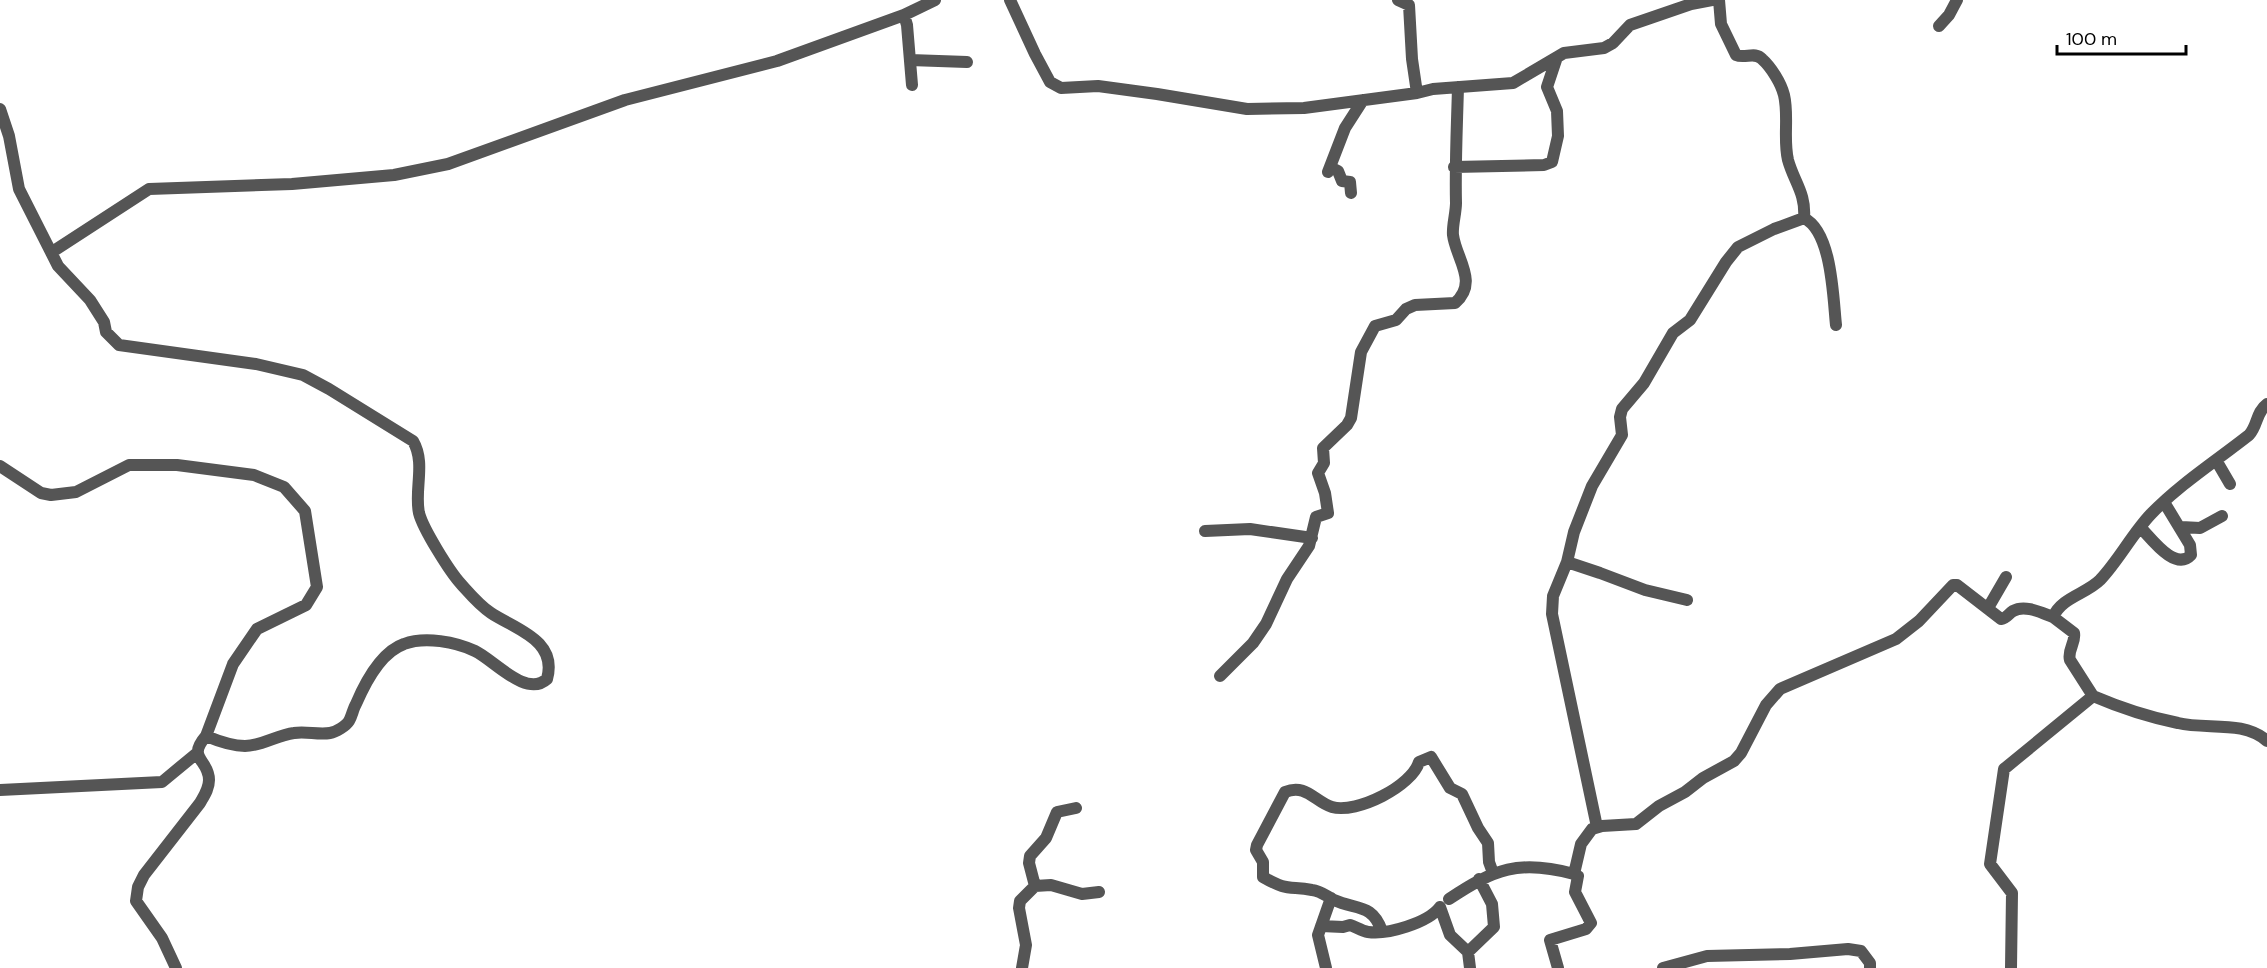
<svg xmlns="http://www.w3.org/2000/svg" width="2267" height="968" font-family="'DM Sans',sans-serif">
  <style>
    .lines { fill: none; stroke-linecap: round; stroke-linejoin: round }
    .minor { stroke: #555; stroke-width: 12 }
  </style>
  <rect width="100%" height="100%" fill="#fff"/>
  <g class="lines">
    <path class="minor" d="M1010,0L1035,54L1050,82L1061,88L1098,86L1157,94L1247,109L1304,108L1417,93L1433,89L1513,83L1564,53L1604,48L1613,43L1630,25L1691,4L1712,0
      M1398,0L1409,5L1412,59L1417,93
      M904,15L907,25L912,85
      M1939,26L1949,15L1957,0
      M910,60L967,62
      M0,109L9,136L19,189L58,266L90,300L104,322L106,332L119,345L256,364L303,375L329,389L413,441C426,463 414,490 419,513C423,529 450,572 461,584C470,594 479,605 491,613C515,629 558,640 547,679C526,698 494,660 475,651C456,642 425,636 404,644C381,652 365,683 356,704C353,709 352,716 349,721C346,726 336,732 330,733C318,735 306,731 294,733C277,735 262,746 245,746C231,746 218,741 206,736C186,759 209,759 209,780C209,789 204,796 200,803L144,875L138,887L136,901L162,938L176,968
      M1330,167L1338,171L1342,181L1350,182L1351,193
      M1454,167L1544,165L1552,162L1558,136L1557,111L1547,87L1557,57
      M1328,172L1345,128L1363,100
      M1804,218C1832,232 1833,297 1836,325
      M52,252L149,189L292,184L394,175L448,164L625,100L777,61L904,15L935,0
      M2216,460L2230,484
      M0,466L41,493L51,495L76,492L129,465H177L254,475L284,487L305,511L317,587L306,605L257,629L233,664L206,736
      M2140,527C2151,538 2175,572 2191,555L2190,545L2164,502
      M2181,527L2200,528L2222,516
      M1205,531L1250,529L1312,538
      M1567,562L1600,573L1645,590L1687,600
      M1988,608L2006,577
      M1220,676L1253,643L1266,624L1287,579L1309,546L1316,517L1328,513L1325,493L1318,473L1324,463L1323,448L1347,425L1351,418L1361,352L1375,326L1396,320L1406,309L1415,305L1455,303C1479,282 1456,259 1453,235C1452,226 1456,213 1456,203C1455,164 1457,126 1458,87
      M2093,696C2121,708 2148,717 2178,723C2207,730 2243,720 2267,741
      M0,790L162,782L197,753
      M1076,808L1057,812L1046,838L1030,856L1029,863L1035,886L1051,885L1082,894L1099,892
      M1597,827L1552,614L1553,596L1567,562L1574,532L1592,486L1622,435L1620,417L1622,409L1644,383L1673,333L1690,320L1726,262L1738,247L1774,229L1804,218C1806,193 1794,182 1788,160C1783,139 1789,116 1784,95C1781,83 1771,67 1762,59C1755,51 1745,59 1736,55L1721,24L1719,0
      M1449,899C1494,869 1519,859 1574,874L1581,844L1592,829L1602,826L1636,824L1659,806L1685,792L1703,778L1734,761L1741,753L1766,705L1780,689L1896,639L1919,621L1953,585H1957L2001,619C2007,618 2008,614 2013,611C2025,604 2042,613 2053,617
      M1440,907L1450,935L1468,952L1470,968
      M1321,926L1343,927L1350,925C1356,927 1362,931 1368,932C1387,935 1428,923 1440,907
      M1382,931C1372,903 1356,910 1334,900C1326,896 1321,891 1312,890C1288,886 1287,891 1263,877V862L1256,850L1257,845L1285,792C1306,783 1315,802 1332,807C1357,814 1412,786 1419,762L1431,757L1450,788L1462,794L1478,828L1488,843L1489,862L1493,873
      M1468,952L1494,927L1492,904L1479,879
      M1022,968L1026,945L1019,908L1020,901L1035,886
      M1326,968L1318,935L1331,898
      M1558,968L1550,940L1586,929L1591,923L1575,892L1578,876L1574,874
      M1663,968L1707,956L1790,954L1848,949L1861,951L1870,963V968
      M2011,968L2012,893L1990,864L2004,769L2093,696L2070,660C2067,650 2076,643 2074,633L2053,617C2062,597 2086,594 2100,580C2119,560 2132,534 2151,514C2180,484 2216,461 2249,435C2258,425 2256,412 2267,404"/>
  </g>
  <path d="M2057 45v9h129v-9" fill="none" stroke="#000000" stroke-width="3"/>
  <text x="2066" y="45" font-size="18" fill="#000000" stroke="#ffffff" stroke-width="4.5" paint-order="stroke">100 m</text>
</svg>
